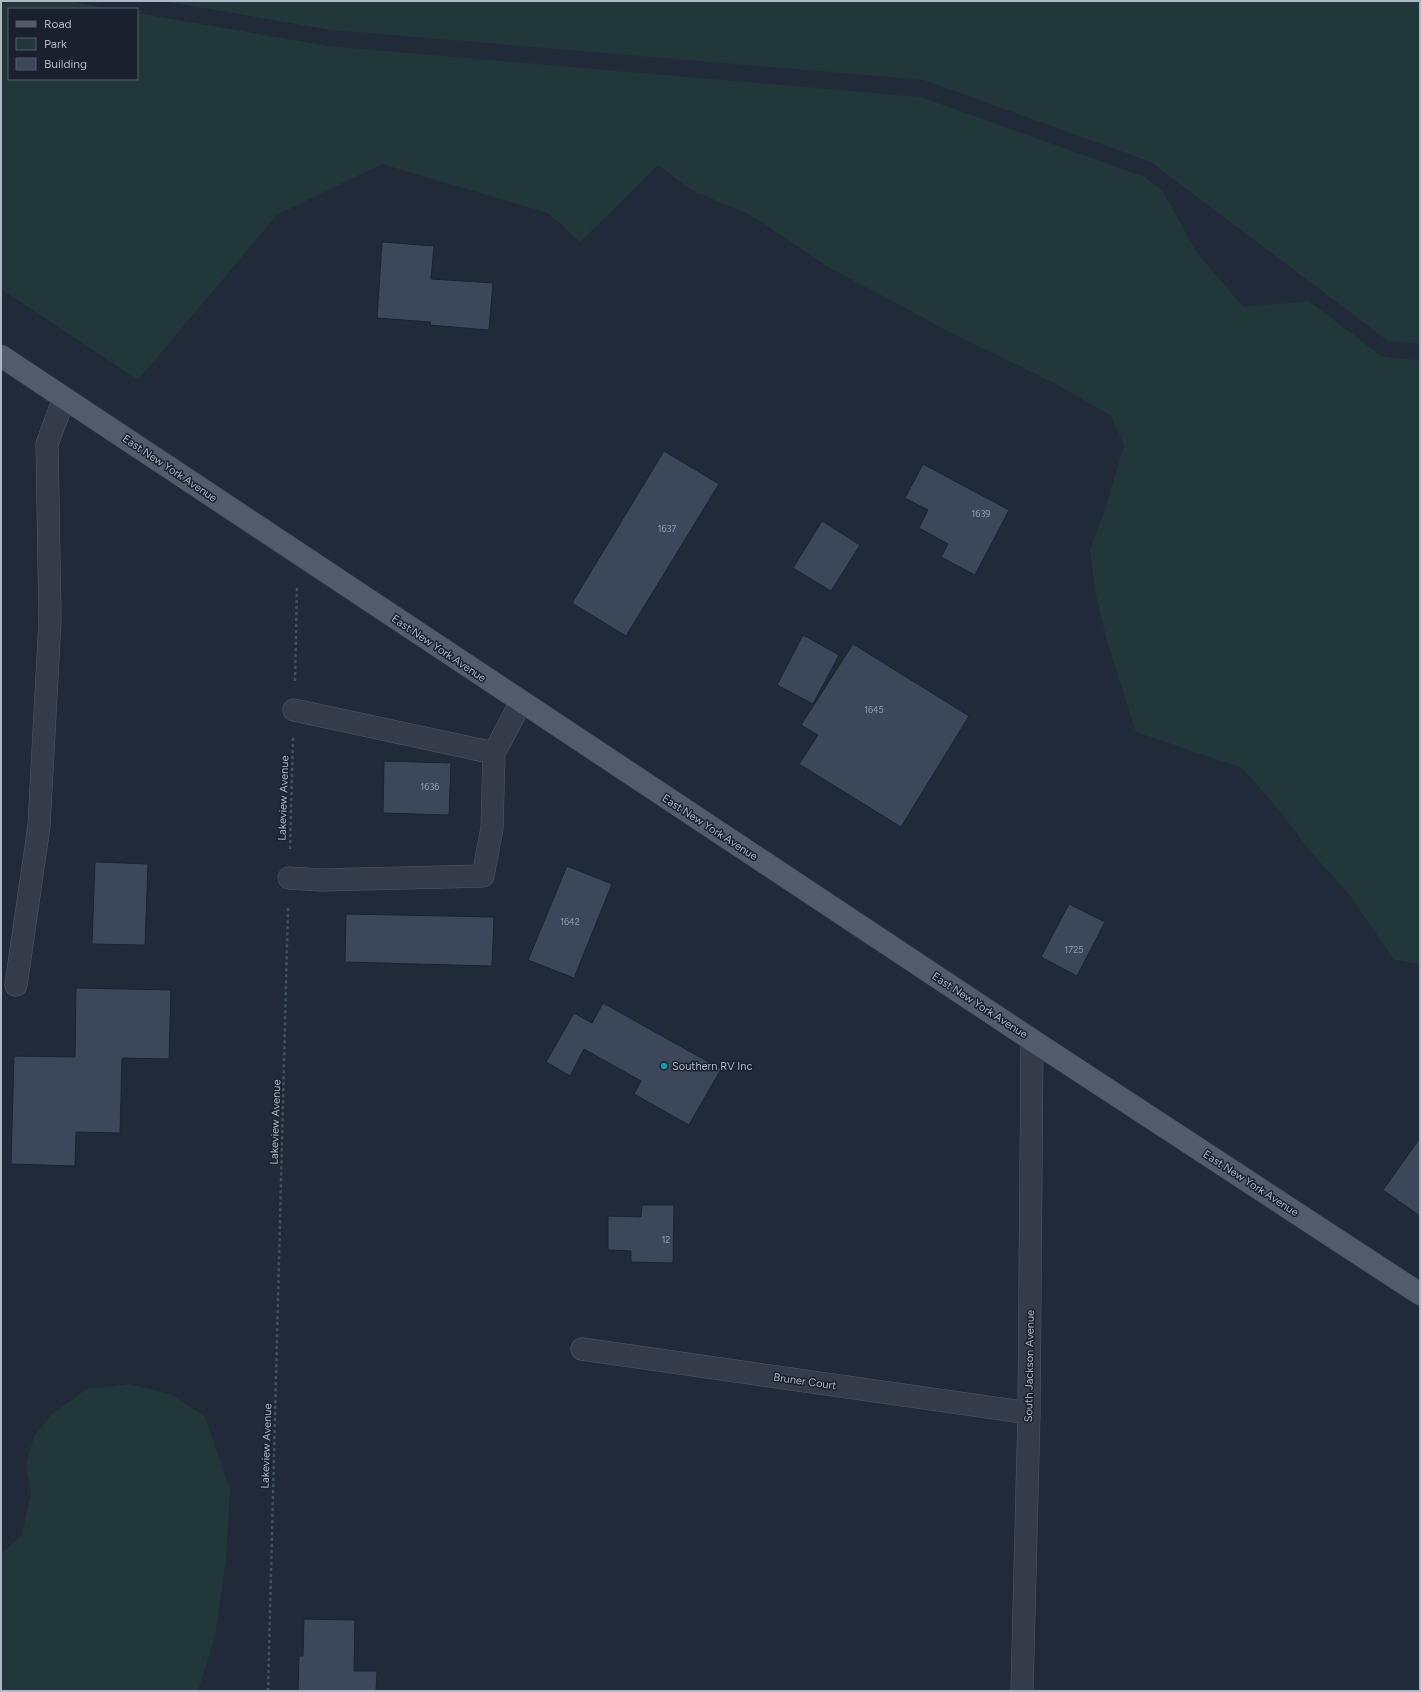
<svg xmlns="http://www.w3.org/2000/svg" width="1421" height="1692" font-family="Figtree,sans-serif">
  <style>
    .green { fill: #22373a }
    .building { fill: #3c4859; stroke: #1b2330 }
    .lines { fill: none; stroke-linecap: round; stroke-linejoin: round }
    .minor-casing { stroke: #515a67; stroke-width: 23 }
    .major-casing { stroke: #3d4553; stroke-width: 23 }
    .path { stroke: #405457; stroke-width: 2.5; stroke-dasharray: 3 3; stroke-linecap: butt }
    .minor { stroke: #343c49; stroke-width: 22 }
    .major { stroke: #515b69; stroke-width: 22 }
    .culture-dot { fill: #0f9aa8; stroke: #19212e; stroke-width: 1.5 }
    .labels { text-anchor: middle; stroke-width: 3; stroke-linejoin: round; paint-order: stroke }
    .number-label { font-size: 9px; fill: #929bab }
    .street-label { font-size: 11px; fill: #aeb7c6; stroke: #19212e }
    .poi-label { font-size: 11px; fill: #aeb7c6; stroke: #19212e; text-anchor: start }
  </style>
  <rect width="100%" height="100%" fill="#202a39"/>
  <path class="green" d="M1,1H67L113,9H9V79H137V13L328,46L921,97L1145,177L1162,190L1196,251L1243,307L1309,301L1380,355L1387,357L1420,360V964L1394,960L1349,894L1309,850L1279,810L1242,768L1136,732L1107,641L1095,591L1090,549L1106,507L1124,445L1111,416L1056,384L946,330L828,267L760,221L746,213L691,190L658,165L580,242L548,213L382,164L277,215L138,380L1,289Z
    M163,1H1420V344L1388,341L1151,162L924,80L331,30Z
    M129,1384L171,1394L205,1417L230,1489L226,1559L215,1636L198,1691H5L1,1686V1554L22,1535L31,1493L26,1464L34,1437L50,1416L86,1389Z"/>
  <path class="building" d="M382,242L434,246L431,279L493,283L489,330L430,325L431,322L377,318Z
    M664,451L719,484L626,636L572,603Z
    M923,464L1009,510L975,575L941,557L948,544L919,528L928,510L905,498Z
    M822,521L860,545L831,591L793,568Z
    M803,635L839,655L813,704L777,685Z
    M853,644L969,716L901,827L799,764L818,735L801,725Z
    M384,761L451,763L449,815L383,813Z
    M95,862L148,864L145,945L92,944Z
    M567,866L612,884L574,978L528,960Z
    M1069,904L1105,922L1077,976L1041,957Z
    M346,914L494,917L492,966L345,962Z
    M76,988L171,990L169,1059L122,1058L120,1133L76,1132L75,1166L11,1164L14,1056L75,1057Z
    M603,1003L721,1069L689,1125L634,1094L641,1081L584,1049L570,1076L546,1062L574,1013L592,1023Z
    M1420,1138V1216L1383,1190Z
    M642,1205H674L673,1263L631,1262V1251L608,1250V1216L641,1217Z
    M304,1619L355,1620L354,1671H377L376,1691H298L299,1656H303Z"/>
  <g class="lines">
    <defs>
      <path id="minor" d="M494,753L521,702
        M289,878L321,880L483,876L492,828L494,753L294,710
        M16,985L39,826L50,620L47,444L64,398
        M582,1349L1029,1413
        M1022,1691L1029,1413L1032,1040"/>
      <path id="major" d="M1,356L1032,1040L1420,1294"/>
    </defs>
    <use href="#minor" class="minor-casing"/>
    <use href="#major" class="major-casing"/>
    <path class="path" d="M295,681L297,586
      M290,849L293,738
      M268,1691L288,906"/>
    <use href="#minor" class="minor"/>
    <use href="#major" class="major"/>
  </g>
  <circle class="culture-dot" cx="664" cy="1066" r="4"/>
  <g class="labels">
    <g class="number-label">
      <text x="981" y="517">1639</text>
      <text x="667" y="532">1637</text>
      <text x="874" y="713">1645</text>
      <text x="430" y="790">1636</text>
      <text x="570" y="925">1642</text>
      <text x="1074" y="953">1725</text>
      <text x="666" y="1243">12</text>
    </g>
    <g class="street-label">
      <text transform="translate(170 468) rotate(34)" y="4">East New York Avenue</text>
      <text transform="translate(439 648) rotate(34)" y="4">East New York Avenue</text>
      <text transform="translate(283 798) rotate(-88)" y="4">Lakeview Avenue</text>
      <text transform="translate(710 827) rotate(33)" y="4">East New York Avenue</text>
      <text transform="translate(980 1005) rotate(33)" y="4">East New York Avenue</text>
      <text transform="translate(275 1122) rotate(-88)" y="4">Lakeview Avenue</text>
      <text transform="translate(1251 1183) rotate(33)" y="4">East New York Avenue</text>
      <text transform="translate(1029 1366) rotate(-89)" y="4">South Jackson Avenue</text>
      <text transform="translate(805 1381) rotate(8)" y="4">Bruner Court</text>
      <text transform="translate(266 1446) rotate(-88)" y="4">Lakeview Avenue</text>
    </g>
    <g class="poi-label">
      <text x="672" y="1070">Southern RV Inc</text>
    </g>
  </g>
  <rect width="1421" height="1692" fill="none" stroke="#aeb7c6" stroke-width="4"/>
  <rect x="8" y="8" width="130" height="72" fill="#19212e" stroke="#555d6b"/>
  <rect x="16" y="21" width="20" height="6" fill="#515b69" stroke="#555d6b"/>
  <text x="44" y="28" font-size="12" fill="#aeb7c6">Road</text>
  <rect x="16" y="38" width="20" height="12" fill="#22373a" stroke="#555d6b"/>
  <text x="44" y="48" font-size="12" fill="#aeb7c6">Park</text>
  <rect x="16" y="58" width="20" height="12" fill="#3c4859" stroke="#555d6b"/>
  <text x="44" y="68" font-size="12" fill="#aeb7c6">Building</text>
</svg>
